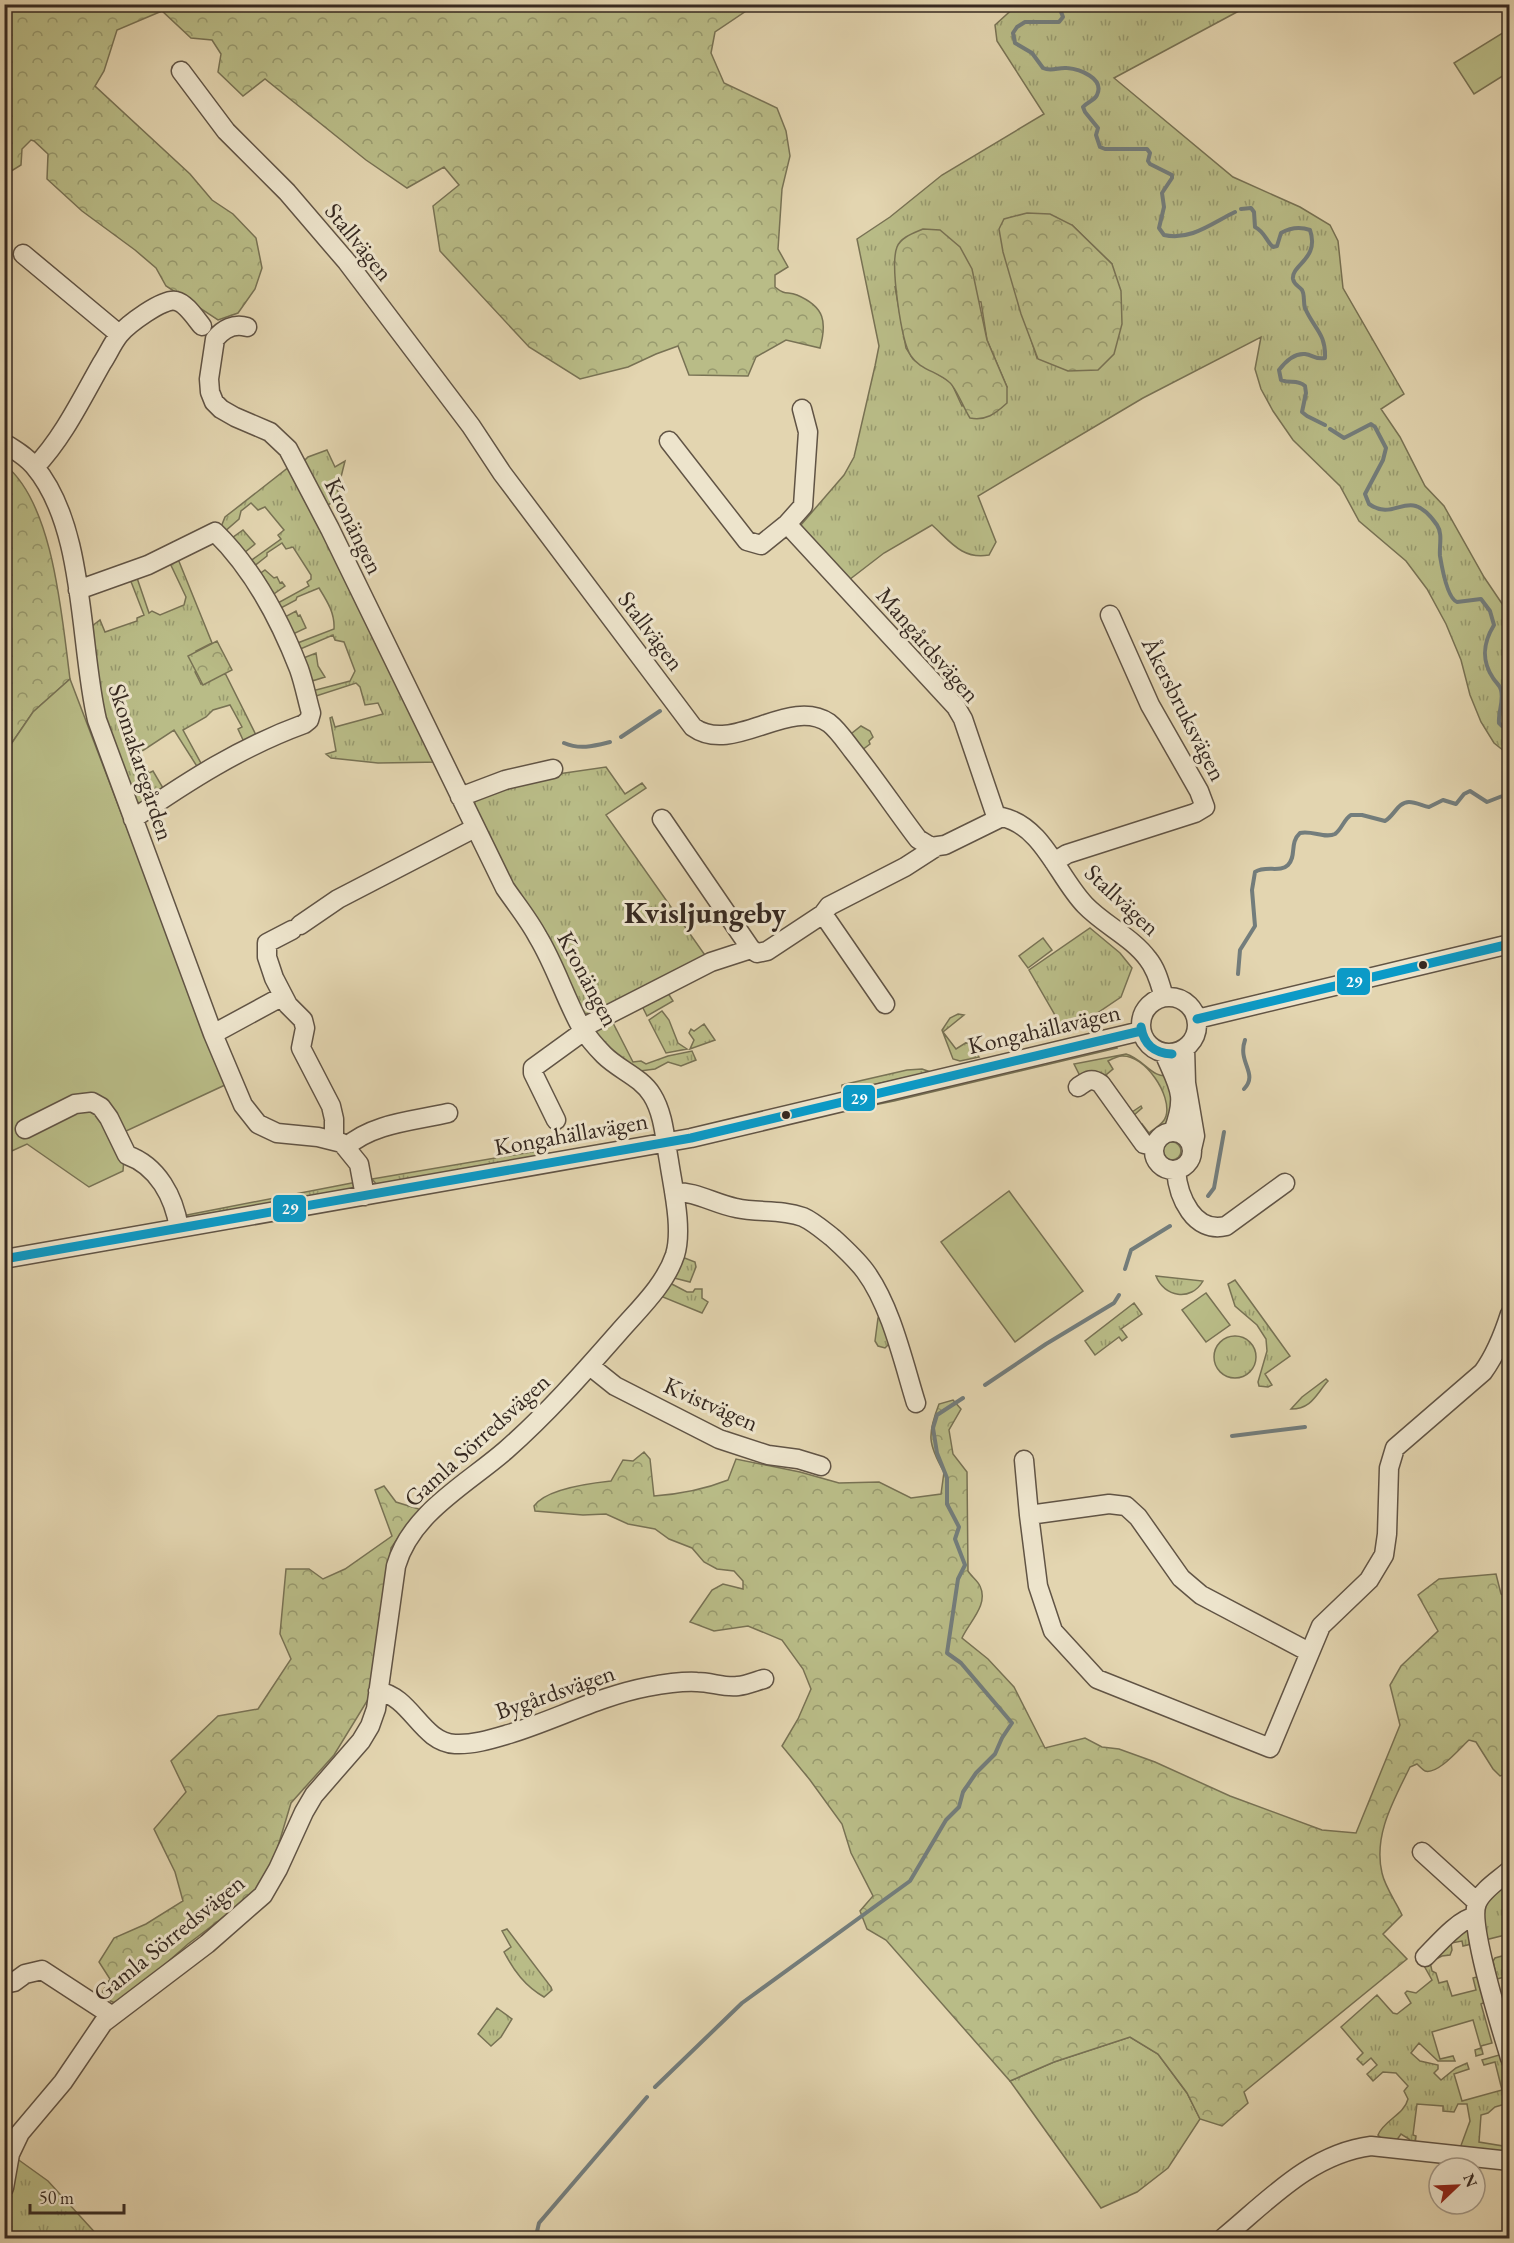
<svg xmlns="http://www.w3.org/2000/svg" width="1514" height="2243" font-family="'EB Garamond',serif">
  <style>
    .grass { fill: url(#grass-tufts); stroke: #787254; stroke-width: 1.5; fill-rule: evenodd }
    .forest { fill: url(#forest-crowns); stroke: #787254; stroke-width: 1.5 }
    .pitch { fill: #b9bc87; stroke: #787254; stroke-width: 1.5 }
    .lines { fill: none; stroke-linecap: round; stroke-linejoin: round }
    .stream { stroke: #737d7c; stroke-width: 4 }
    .minor-casing { stroke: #615445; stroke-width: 21 }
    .minor { stroke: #ede4cc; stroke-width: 18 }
    .bus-1-casing { stroke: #ede4cc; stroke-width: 14 }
    .bus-1 { stroke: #0b9ac7; stroke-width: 9 }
    .bus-dot { fill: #362921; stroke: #ede4cc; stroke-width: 2 }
    .labels { text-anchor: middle; stroke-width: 6; stroke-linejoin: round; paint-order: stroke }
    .street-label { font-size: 24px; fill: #362921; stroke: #ede4cc }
    .district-label { font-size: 30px; font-weight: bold; fill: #362921; stroke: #ede4cc }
    .line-badge { stroke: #ede4cc; stroke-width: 2 }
    .badge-label { font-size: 16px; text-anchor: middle; font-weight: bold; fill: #fff }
  </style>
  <defs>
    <pattern id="grass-tufts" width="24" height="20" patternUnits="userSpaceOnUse" patternTransform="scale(1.5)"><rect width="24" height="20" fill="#b9bc87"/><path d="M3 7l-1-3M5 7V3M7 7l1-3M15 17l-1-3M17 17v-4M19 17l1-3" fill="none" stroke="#97996e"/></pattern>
    <pattern id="forest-crowns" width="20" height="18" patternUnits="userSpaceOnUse" patternTransform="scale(1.5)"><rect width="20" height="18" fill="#b9bc87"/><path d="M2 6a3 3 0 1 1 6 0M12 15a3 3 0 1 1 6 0" fill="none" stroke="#97996e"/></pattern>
  </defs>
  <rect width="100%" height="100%" fill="#e3d5b0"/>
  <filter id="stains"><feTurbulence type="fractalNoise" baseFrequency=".00333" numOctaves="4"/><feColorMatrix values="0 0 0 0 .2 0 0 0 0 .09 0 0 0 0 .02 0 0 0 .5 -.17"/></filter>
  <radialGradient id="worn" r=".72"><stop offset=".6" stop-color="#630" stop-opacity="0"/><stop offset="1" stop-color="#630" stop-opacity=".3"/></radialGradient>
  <path class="grass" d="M1017,5H1250L1114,78L1233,177L1300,207L1330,225L1338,241L1343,288L1404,394L1381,409L1400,437L1425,486L1444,506L1484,577L1509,614V755L1494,743L1481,722L1470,695L1461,660L1446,624L1427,589L1406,561L1359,521L1340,486L1293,440L1273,411L1261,389L1255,369L1261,337L1143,398L978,496L996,542L989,555C962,560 950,541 932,525L884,553L845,583L800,526L844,475L854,457L875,366L879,346L857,239L890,217L942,175L1044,114L997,41L995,25ZM1072,225L1112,264L1037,358L1013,284ZM895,287L981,302L987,340L1007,387L962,406L951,382L913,359L906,348Z
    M327,450L335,467L345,461L341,477L333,482L341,498L324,507L303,462L308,457Z
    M289,467L441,762L378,763L331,758L326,754L336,751L330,718L332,717L335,727L383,714L378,703L365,705L360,687L356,683L313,697L312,691L350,681L355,671L344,642L335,640L333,635L298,650L295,644L334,629C335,613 327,601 319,588L297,597L296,600L279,609L276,604L309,586L307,582L311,579V575L293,547L286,549L282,543L267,553V556L253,567L249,562L281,539L278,535L284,530L265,507L258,510L251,503L241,511L239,519L224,532L221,527L225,517Z
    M243,530L255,544L244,553L232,538Z
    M176,554L212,643L196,651L203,665L195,672L201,684L225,673L257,737L244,742L238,729L242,727L230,705L213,710L206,717L183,730L202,765L198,768L174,730L139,753L149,773L153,771L163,788L140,804L137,803L112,744L95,680L92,626L100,620L105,632L137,621V618L144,615L130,579L136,575L149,613L152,611L160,615L184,605L186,597L168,559Z
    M265,570L274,578L277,577L280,583L282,582L285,586L271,596L258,575Z
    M296,611L298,616L300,615L306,628L291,635L283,618Z
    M316,653L318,666L325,677L309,682L301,659Z
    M861,726L870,731L873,737L869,741L870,744L862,750L847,737Z
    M606,767L625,794L642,783L646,788L606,815L707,958L603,1012L582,1014L474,816L475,798L530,778Z
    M1090,928L1120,953L1132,968L1121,997L1087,1020L1063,1029L1029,970Z
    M666,990L673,1001L647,1016L641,1004Z
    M662,1011L669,1020L678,1043L687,1049L666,1053L649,1020Z
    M958,1014L964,1015L943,1032L956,1049L967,1042L979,1057L960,1061L953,1059L942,1030L950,1018Z
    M611,1019L633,1062L641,1061L646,1064L668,1056L692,1051L696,1060L681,1066L668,1062L655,1069L640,1071L605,1051L594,1030Z
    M704,1024L715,1040L690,1049L694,1040L689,1033L691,1029L694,1031Z
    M1116,1046L1117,1048L894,1101L849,1110V1108L1082,1051Z
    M1126,1054C1144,1059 1153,1080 1169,1075L1173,1082L1170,1122C1164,1128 1158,1135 1148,1135L1140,1125L1142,1124L1149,1133C1155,1128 1164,1124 1166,1116C1172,1095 1145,1055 1122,1056C1118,1056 1112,1059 1108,1061L1113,1069L1106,1075L1132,1112L1141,1106L1142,1108L1133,1116L1098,1074L1090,1071L1080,1076L1074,1064Z
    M922,1069L931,1072L845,1091L842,1088V1085L846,1084L907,1070Z
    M1163 1151a9 9 0 1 1 18 0a9 9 0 1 1-18 0Z
    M537,1151L554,1154L377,1185L372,1179Z
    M357,1182L355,1188L352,1190L190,1218L187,1215Z
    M682,1257L695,1262L696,1267L690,1282L674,1278Z
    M1156,1276L1203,1281C1191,1302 1164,1297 1156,1276Z
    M1235,1280L1290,1356L1265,1374L1272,1385L1268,1387L1259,1386L1258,1382L1267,1351L1266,1339L1257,1325L1235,1306L1228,1284Z
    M668,1282L687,1292H693L695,1289H702V1298L708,1302L702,1313L658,1295Z
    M1134,1303L1142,1314L1121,1329L1127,1337L1122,1341L1119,1337L1095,1355L1085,1341Z
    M878,1318H881L890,1343L885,1348L878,1346L875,1341Z
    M1214 1357a21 21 0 1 1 42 0a21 21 0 1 1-42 0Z
    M1326,1379L1328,1381C1316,1394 1312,1409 1291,1409L1302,1397Z
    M1509,1874V1928L1505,1935L1485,1940L1479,1911Z
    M1468,1926L1476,1943L1463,1946L1462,1941L1451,1943L1452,1950L1450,1955L1442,1956L1430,1962L1432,1971L1436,1973L1439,1983L1447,1981L1452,1996L1476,1990L1473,1978L1484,1975L1490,2000L1481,2004L1492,2043L1481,2046L1483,2054L1476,2056L1475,2050L1481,2048L1473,2020L1432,2032L1440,2059L1453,2056L1455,2061H1438L1419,2043L1411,2053L1420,2061L1438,2065V2069L1434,2073L1441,2080L1456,2068L1467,2063L1469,2069L1454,2074L1462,2101L1502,2090L1495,2062L1484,2065L1482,2060L1499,2055C1514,2064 1509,2087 1509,2103L1495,2107L1488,2113L1481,2115L1479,2142L1509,2147V2153L1459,2151L1470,2121L1467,2104H1458L1454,2112L1443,2111V2106L1417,2104L1413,2135L1416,2136L1415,2145L1412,2144L1409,2139L1401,2134L1394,2144L1382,2140L1378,2135C1384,2120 1404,2115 1408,2099L1404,2091L1408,2086L1396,2073L1383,2072L1373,2081L1367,2074L1377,2065L1371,2058L1363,2065L1357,2059L1363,2053L1341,2027L1377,1995L1393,2013L1397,2014L1411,2003L1405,1993L1407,1991L1416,1993L1432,1980L1423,1964Z
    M507,1929L551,1987L552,1990L544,1997C525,1986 514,1971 504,1952L511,1947L502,1931Z
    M1509,1954L1508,1976L1497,1979L1493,1961L1495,1958Z
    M497,2008L512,2019L501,2037L491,2046L478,2034Z
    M1130,2037L1158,2054L1187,2093L1200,2119L1168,2168L1137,2192L1101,2208L1010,2081L1054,2062Z
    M16,2158L48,2181L100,2238H5Z"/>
  <path class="forest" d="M5,5H755L715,32L711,53L724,83L777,108L786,131L790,156L782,189L778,249L788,267L775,275V287C786,296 787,291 797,295C825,307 827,322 820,348L786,340L756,357L748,376L689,375L678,346L656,354L628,367L580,379L529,347L440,251L433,206L459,185L444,167L407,188L366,160L265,79L243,96L218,72L221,54L212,40L191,38L162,11L117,30L104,71L95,86L190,174L212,200L233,214L256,238L262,268L255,289L238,313L218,320L166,286L156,268L135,250L82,211L47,179L48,154L34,141L31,140L22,149L21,165L5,175Z
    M1027,213L1050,214L1072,225L1112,264L1121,291L1122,324L1114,354L1098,370L1068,371L1038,359L1021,314L1003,252L999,229L1004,219Z
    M923,229L940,230L960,247L972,269L987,340L1007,387V403C995,414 986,421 970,418C964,409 956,387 949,382C938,372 919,369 911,356C901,341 890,264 897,247C901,237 914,233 923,229Z
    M5,465C54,504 62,619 70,679L33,712L5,753Z
    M217,641L232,670L203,685L188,656Z
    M953,1400L961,1409L949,1430L953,1454L967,1472L968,1571C971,1576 978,1581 980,1586C989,1605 969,1622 962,1638L988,1659L1014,1687L1045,1748L1085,1738L1102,1747L1119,1749L1155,1762L1230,1796L1322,1830L1356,1833L1400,1725L1390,1685L1401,1666L1438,1631L1418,1595L1439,1579L1496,1574L1501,1594L1509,1598V1773L1500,1776L1493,1769L1476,1742L1469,1740C1460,1748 1438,1775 1425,1771C1422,1769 1420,1767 1417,1764L1410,1767C1394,1800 1373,1835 1382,1873C1385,1887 1396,1902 1402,1915L1383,1934L1407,1959L1244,2092L1248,2103L1222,2126L1200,2119L1187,2093L1158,2054L1130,2037L1054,2062L1010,2081L886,1940L867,1929L860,1911L873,1896L851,1853L842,1824L810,1780L782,1746L798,1719L811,1689L803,1669L782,1640L748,1626L714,1631L690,1622L712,1590L723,1584L743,1589V1581L734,1571L717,1569L704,1562L692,1548L669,1539L655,1529L628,1524L606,1514L583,1515L535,1511L534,1506C546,1489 592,1483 611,1481L623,1460L633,1461L644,1452L650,1459L654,1496C681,1494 703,1490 728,1480L736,1459L800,1472L839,1483L879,1482L911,1498L941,1494L944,1472C928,1444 927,1435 939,1404Z
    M384,1486L396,1502L422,1510L404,1529L391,1548L372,1693L334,1755L291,1803L273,1863L254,1894L188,1944L119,2005L100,1996L110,1979L99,1962L114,1938L146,1924L183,1901L175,1872L154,1829L186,1792L171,1761L218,1716L258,1709L291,1659L280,1634L286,1569H309L323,1579L345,1569L392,1536L375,1490Z"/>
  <path class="pitch" d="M1509,29V72L1474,94L1454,63Z
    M70,679L225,1085L126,1131L123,1171L89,1187L27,1144L5,1154V753L33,712Z
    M1043,938L1052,950L1028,968L1019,956Z
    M1009,1191L1083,1291L1015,1342L941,1242Z
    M1206,1293L1230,1325L1206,1342L1182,1310Z"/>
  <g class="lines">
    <path class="stream" d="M1058,4L1063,17L1059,22H1025L1017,27L1013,33L1015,43L1032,53L1043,68C1052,72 1058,67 1067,68C1079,69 1105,78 1097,95C1094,101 1087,102 1083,107L1085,112L1098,128L1096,135L1100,147L1105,149H1147L1150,153L1148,161L1150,164L1172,175V178L1162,193L1164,207L1159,228L1164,235C1191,241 1212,223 1235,212
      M1241,209L1251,208L1254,212L1255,227C1265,232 1266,241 1273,247L1277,246L1281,233C1290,228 1301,227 1310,230C1320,259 1291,265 1293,279C1294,285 1299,286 1302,290C1305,295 1303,302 1305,308C1314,329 1326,333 1325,358C1316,360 1313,355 1305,354C1294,353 1285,362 1279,370L1281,380C1290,384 1297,379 1305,386L1306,393L1302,412L1307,416L1325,425
      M1330,429L1344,438L1371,424L1375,427L1386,448L1383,460L1365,494L1369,504C1397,524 1408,483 1437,525C1443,534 1439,546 1440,556C1442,568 1447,598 1457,602L1481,599L1490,611L1494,625C1483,643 1481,660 1493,678C1496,683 1500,685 1501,690C1504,701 1498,712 1499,723L1502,726H1510
      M621,737L660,711
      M564,743C580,750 594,746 610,742
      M1238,974L1240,950L1255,926L1252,890L1255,872C1266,865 1280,873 1288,865C1297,856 1289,843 1300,833C1312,830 1325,839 1335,834C1342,829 1344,819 1351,815H1362L1385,821C1394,816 1398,802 1409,802C1416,802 1423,806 1429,807L1443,800L1456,804L1464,794L1470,791L1487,802L1505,795L1510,798
      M1244,1089C1259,1073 1237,1063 1245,1040
      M1208,1196L1214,1188L1224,1132
      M1125,1269L1131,1250L1170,1226
      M985,1385L1046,1344L1114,1303L1119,1295
      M1232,1436L1305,1427
      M655,2087L742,2003L910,1881L946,1820L959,1807L963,1792L976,1773L995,1754L1002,1738L1012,1723L961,1663L947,1653L958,1579L965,1565L955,1539L959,1527L947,1504V1478L937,1453L933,1428L937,1415L963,1398
      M533,2238L536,2236L539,2223L647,2097"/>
    <defs>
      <path id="minor" d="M181,71L226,131L287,192L347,262L471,426L502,473L693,727C733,756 789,696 829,723C838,730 846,742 853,751C876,780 896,810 918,839L931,847L945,845L1002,817C1043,826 1058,877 1085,905C1104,925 1132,937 1148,959C1157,970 1160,984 1164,997
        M23,254L119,334
        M669,441L747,541L761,545L787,524L956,707L963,719L997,819
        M4,443C15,450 26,456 34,466C86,527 79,644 97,720L213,1034L243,1105L258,1124L277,1133L318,1137L342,1143L359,1164L365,1196
        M35,467C63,438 82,398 102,363C108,354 112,344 119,335C127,325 164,297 176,301C186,303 196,319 202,326
        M787,524L803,506L808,432L802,409
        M78,590L148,565L215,532C253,569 280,620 299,669C304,683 307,699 311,713L309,720L304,724C241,747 188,781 133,819
        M460,797L505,780L553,769
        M662,819L751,949
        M1054,862L1067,854L1195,813L1205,807L1199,791L1150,705L1110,615
        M823,914L885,1004
        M300,925L338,899L475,828
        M292,930L267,943V957L274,978L288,1005L303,1020L305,1028L301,1048L331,1106L334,1119V1140
        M1141 1025a28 28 0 1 1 56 0a28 28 0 1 1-56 0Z
        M1197,1019L1510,944
        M582,1028L711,962L751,949L757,953L767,951L823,914L829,906L905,867L936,847
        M213,1034L283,996
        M1185,1048L1186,1083L1195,1136L1192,1149
        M1164,1053C1179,1088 1187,1094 1173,1132
        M1078,1087C1087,1081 1091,1077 1101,1084L1144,1144L1154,1146
        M556,1120L533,1073V1068L584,1031
        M25,1129L75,1104L92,1102L101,1107L109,1118L127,1155C158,1166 174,1197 179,1228
        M1154 1151a19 19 0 1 1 38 0a19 19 0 1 1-38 0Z
        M346,1147C373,1123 414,1121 448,1113
        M1176,1170C1178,1197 1194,1234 1226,1226L1285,1183
        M674,1192C695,1191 715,1204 736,1208C758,1213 781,1209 803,1217C814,1222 824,1231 833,1238C844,1248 856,1259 865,1271C891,1306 903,1361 916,1403
        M4,1259L691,1138L1141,1031
        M590,1366L615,1386L719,1439L768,1455L798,1459L821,1466
        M1024,1460L1029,1515
        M1309,1652L1201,1595L1181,1578L1138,1517L1126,1506L1109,1504L1029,1515L1038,1586L1053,1631L1097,1679L1270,1748L1321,1626L1369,1580L1384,1555L1387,1534L1389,1468L1395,1448L1483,1372C1496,1354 1503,1336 1510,1314
        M378,1691C412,1697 421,1742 455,1744C473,1745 492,1739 509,1734C555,1720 600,1696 647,1687C663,1684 681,1681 697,1682C711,1682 725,1688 738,1686C747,1685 756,1681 764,1679
        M1422,1852L1477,1902
        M1510,1870C1499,1880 1482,1890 1477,1903C1468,1924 1502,2031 1510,2058
        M1425,1957C1436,1946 1459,1919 1474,1917
        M4,1984L14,1982L25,1974L42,1970L111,2015
        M4,2188L10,2154L20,2133L63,2082L103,2023L207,1944L263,1895L278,1869L304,1812L314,1795L361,1741L370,1726L376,1709L396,1566C411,1513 467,1484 506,1450C547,1414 583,1373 619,1332C639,1309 665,1285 675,1255C683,1229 673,1188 669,1161C665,1140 664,1114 652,1095C641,1077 619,1070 604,1055C596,1047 587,1036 581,1027C565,998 555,965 538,937C529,920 516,904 505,888L330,529L288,449L270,432L235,417L221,409L214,402L210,392L209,379L215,339C223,329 234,323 247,327
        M1223,2238C1268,2201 1310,2154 1371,2146L1510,2161"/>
    </defs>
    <use href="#minor" class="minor-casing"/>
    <use href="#minor" class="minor"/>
    <defs>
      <path id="bus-1" d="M1197,1019L1510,944
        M1141,1027C1144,1045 1154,1053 1172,1054
        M4,1259L691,1138L1141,1031"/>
    </defs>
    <use href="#bus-1" class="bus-1-casing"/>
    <use href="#bus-1" class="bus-1"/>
  </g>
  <g class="bus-dot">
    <circle cx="1423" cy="965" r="5"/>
    <circle cx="786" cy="1115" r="5"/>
  </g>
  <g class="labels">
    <g class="street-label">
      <text transform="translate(359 242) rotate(51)" y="8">Stallvägen</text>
      <text transform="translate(354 526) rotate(64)" y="8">Kronängen</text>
      <text transform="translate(651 631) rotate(53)" y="8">Stallvägen</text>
      <text transform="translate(928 645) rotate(49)" y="8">Mangårdsvägen</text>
      <text transform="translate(1184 709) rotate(63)" y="8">Åkersbruksvägen</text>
      <text transform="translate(141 762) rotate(72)" y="8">Skomakaregården</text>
      <text transform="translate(1122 900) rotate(43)" y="8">Stallvägen</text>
      <text transform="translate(588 979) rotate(62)" y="8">Kronängen</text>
      <text transform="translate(1044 1029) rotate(-13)" y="8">Kongahällavägen</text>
      <text transform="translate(571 1134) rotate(-10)" y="8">Kongahällavägen</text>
      <text transform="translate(711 1404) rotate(24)" y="8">Kvistvägen</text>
      <text transform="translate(477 1440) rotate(-42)" y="8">Gamla Sörredsvägen</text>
      <text transform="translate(555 1692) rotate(-19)" y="8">Bygårdsvägen</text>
      <text transform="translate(169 1938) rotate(-39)" y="8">Gamla Sörredsvägen</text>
    </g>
    <g class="district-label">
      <text x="705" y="923">Kvisljungeby</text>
    </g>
  </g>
  <g class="line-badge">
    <rect x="1336" y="967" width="35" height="29" rx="6" fill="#0b9ac7"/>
    <rect x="842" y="1084" width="34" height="28" rx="6" fill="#0b9ac7"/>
    <rect x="272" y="1194" width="35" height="29" rx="6" fill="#0b9ac7"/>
  </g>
  <g class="badge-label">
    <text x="1354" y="987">29</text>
    <text x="859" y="1104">29</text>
    <text x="290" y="1214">29</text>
  </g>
  <rect width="1514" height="2243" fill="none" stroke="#e3d5b0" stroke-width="24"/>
  <rect x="6" y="6" width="1502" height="2231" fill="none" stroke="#362921" stroke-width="3"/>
  <rect x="12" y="12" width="1490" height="2219" fill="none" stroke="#362921" stroke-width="1.5"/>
  <g transform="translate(1457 2186) rotate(67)"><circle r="28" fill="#ede4cc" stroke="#a49988" stroke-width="1.5"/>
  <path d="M0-4.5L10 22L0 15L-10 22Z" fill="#8f2418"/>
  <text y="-9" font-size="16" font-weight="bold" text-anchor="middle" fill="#362921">N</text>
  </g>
  <path d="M30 2204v9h94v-9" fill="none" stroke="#362921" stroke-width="3"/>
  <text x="39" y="2204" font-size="18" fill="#362921" stroke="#ede4cc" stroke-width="4.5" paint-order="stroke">50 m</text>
  <rect width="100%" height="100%" filter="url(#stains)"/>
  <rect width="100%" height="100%" fill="url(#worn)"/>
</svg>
